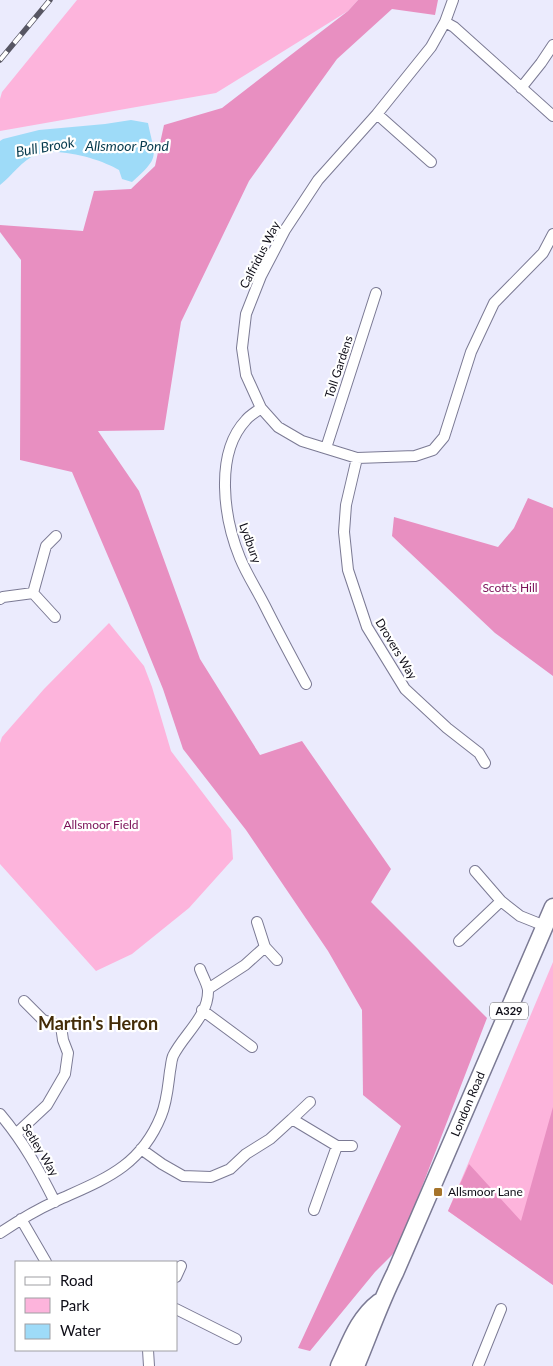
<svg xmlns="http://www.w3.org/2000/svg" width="553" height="1366" font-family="Lato,sans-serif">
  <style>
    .green { fill: #fdb4dc }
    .forest { fill: #e88fc1 }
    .water { fill: #9edbf8 }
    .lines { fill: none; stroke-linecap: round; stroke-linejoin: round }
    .minor-casing { stroke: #7b7a94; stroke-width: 12 }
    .primary-casing { stroke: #7b7a94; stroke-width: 19 }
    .minor { stroke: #fff; stroke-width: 10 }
    .primary { stroke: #fff; stroke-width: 16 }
    .rail-casing { stroke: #575663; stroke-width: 5.5 }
    .rail { stroke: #fff; stroke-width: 4; stroke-dasharray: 11; stroke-linecap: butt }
    .poi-dot { fill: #a6742b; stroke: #fff; stroke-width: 2 }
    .labels { text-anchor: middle; stroke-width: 4.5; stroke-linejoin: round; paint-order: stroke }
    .shield { fill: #fff; stroke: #57565d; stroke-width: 1 }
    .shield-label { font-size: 11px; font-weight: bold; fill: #0f0e18 }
    .street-label { font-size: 12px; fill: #0f0e18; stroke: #fff }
    .park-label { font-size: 12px; fill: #7a1057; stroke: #fff }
    .poi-label { font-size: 12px; fill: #0f0e18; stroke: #fff; text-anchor: start }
    .water-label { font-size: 14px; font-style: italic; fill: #053a4d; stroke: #fff }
    .district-label { font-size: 18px; font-weight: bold; fill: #432b07; stroke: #fff }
  </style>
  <rect width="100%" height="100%" fill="#ebebfd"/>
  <path class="green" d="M77,0H358L348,11L216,93L0,131V99L2,92Z
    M109,623L144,666L152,687L171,751L231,830L233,859L189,908L132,954L96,971L0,864V743L2,737L44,689Z
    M553,962V1285L448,1211Z"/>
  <path class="forest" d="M358,0H438L435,15L392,9L337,59L249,181L181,322L164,430L98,431L139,491L200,659L260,755L302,741L391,869L371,902L487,1018L398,1249L375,1272L310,1351L298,1348L401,1126L363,1095L362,1010L328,951L246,830L183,749L163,689L128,603L72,472L20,460L21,260L0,232V225L83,231L94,191L131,189L155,166L164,125L222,108L348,11Z
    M528,498L553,508V676L495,633L392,536L394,517L498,547L514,528Z
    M553,1107V1285L448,1211L469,1164L521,1221Z"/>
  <path class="water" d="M131,120L148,123C155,158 161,156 132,182L122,179L119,170C101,159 56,146 36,155C22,160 12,176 0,185V141L3,139L39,130L105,124Z"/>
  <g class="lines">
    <defs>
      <path id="minor" d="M453,0L445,22L431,47L377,114L318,180L285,230L261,276L246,314L242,348L246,375L261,408L278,427L302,441L357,458L415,456L433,450L444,437L471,352L494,303L543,253L553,234
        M445,22L454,27L553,116
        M521,88L541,63L553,45
        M377,114L431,162
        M261,408C256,412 250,415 246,420C214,454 224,519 240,558C247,575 257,590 265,606C278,632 292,658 306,684
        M326,448L376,293
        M357,458L346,505L344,532L348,570L367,627L405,689L447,728L479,753L485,763
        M33,593L55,617
        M0,599L3,597L33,593L46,546L56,536
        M475,871L501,901L520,916L545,926
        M257,922L265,947L277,960
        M459,941L501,901
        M208,989L245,965L265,947
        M202,1010L252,1047
        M0,1114C23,1141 39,1170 55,1202
        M292,1119L310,1102
        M17,1133L47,1105L65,1074L68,1053L63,1040L61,1026L43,1020L24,1001
        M141,1149L162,1164L183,1176L211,1177L230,1169L246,1154L270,1139L292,1119L337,1146H352
        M314,1210L337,1146
        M21,1219L46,1262
        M0,1233C18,1221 36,1210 56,1201C102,1180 140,1168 161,1116C167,1102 168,1086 170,1071C171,1067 171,1061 173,1056C183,1035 209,1016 208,990C207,983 202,975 200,969
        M176,1277L181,1266
        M176,1309L236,1339
        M148,1350L149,1366
        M478,1366L501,1309"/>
      <path id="primary" d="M339,1366C350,1343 358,1318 379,1302
        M356,1366C369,1335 380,1303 395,1273L553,907"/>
    </defs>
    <use href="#minor" class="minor-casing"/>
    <use href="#primary" class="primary-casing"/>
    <use href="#minor" class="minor"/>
    <use href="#primary" class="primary"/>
    <defs>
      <path id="rail" d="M0,60L50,0"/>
    </defs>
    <use href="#rail" class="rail-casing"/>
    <use href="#rail" class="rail"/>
  </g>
  <rect class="poi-dot" x="433" y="1187" width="10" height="10" rx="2.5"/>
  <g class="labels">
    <rect class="shield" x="490" y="1002.5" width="38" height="17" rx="4"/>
    <g class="shield-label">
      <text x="509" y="1015">A329</text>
    </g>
    <g class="street-label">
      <text transform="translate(260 255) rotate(-63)" y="4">Calfridus Way</text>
      <text transform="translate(339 367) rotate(-72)" y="4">Toll Gardens</text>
      <text transform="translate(250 543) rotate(70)" y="4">Lydbury</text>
      <text transform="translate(396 649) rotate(59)" y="4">Drovers Way</text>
      <text transform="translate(468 1104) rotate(-67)" y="4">London Road</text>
      <text transform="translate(40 1150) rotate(59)" y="4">Setley Way</text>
    </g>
    <g class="park-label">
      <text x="510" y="592">Scott's Hill</text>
      <text x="101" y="829">Allsmoor Field</text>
    </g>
    <g class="poi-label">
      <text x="448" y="1196">Allsmoor Lane</text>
    </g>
    <g class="water-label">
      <text x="127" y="151">Allsmoor Pond</text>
      <text transform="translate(45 147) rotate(-10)" y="5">Bull Brook</text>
    </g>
    <g class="district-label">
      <text x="98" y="1030">Martin's Heron</text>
    </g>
  </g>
  <rect x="15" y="1261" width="162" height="90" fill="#ffffff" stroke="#9f9fa3"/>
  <rect x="25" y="1277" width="25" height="8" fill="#ffffff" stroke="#9f9fa3"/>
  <text x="60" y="1286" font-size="15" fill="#0f0e18">Road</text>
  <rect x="25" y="1298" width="25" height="15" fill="#fdb4dc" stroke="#9f9fa3"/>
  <text x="60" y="1311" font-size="15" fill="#0f0e18">Park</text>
  <rect x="25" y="1324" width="25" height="15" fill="#9edbf8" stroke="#9f9fa3"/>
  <text x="60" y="1336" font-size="15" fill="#0f0e18">Water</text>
</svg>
